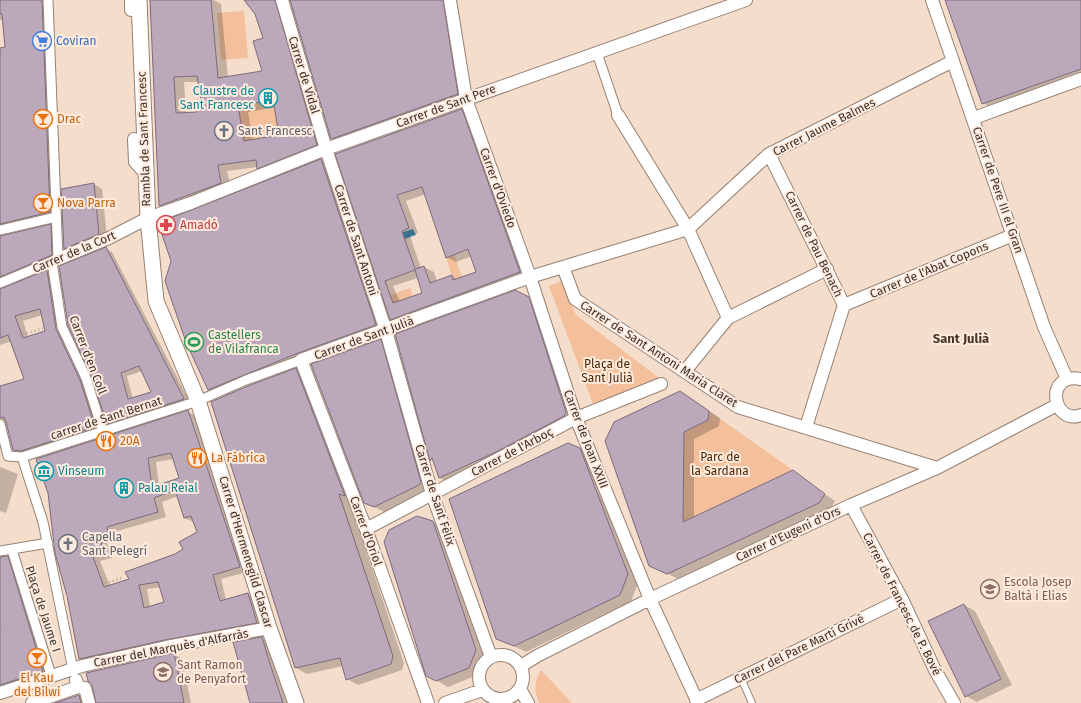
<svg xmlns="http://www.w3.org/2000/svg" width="1081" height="703" font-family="'Fira Sans',sans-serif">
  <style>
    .green { fill: #f3c09b }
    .water { fill: #4d8fb2 }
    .shadow { fill: #0003; fill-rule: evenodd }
    .building { fill: #bba8bb; stroke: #7c6b7d; fill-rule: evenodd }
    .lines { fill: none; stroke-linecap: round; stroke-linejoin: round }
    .service-casing { stroke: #968172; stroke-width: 8 }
    .pedestrian-casing { stroke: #968172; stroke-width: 11 }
    .minor-casing { stroke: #968172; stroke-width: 14 }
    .tertiary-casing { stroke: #968172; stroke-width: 17 }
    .path { stroke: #b6a396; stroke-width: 2.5; stroke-dasharray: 1 3; stroke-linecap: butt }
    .service { stroke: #fff; stroke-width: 6 }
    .pedestrian { stroke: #fff; stroke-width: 9 }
    .minor { stroke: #fff; stroke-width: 12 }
    .tertiary { stroke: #fff; stroke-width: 15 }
    .labels { text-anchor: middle; stroke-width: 4; stroke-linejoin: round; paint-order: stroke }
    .shop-label { font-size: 12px; fill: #366cbe; stroke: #ffebde; text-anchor: start }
    .street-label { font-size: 12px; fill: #3a312b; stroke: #ffebde }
    .culture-label { font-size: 12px; fill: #0d838f; stroke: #ffebde; text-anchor: start }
    .food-label { font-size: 12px; fill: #c56008; stroke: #ffebde; text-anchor: start }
    .worship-label { font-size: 12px; fill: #5b616d; stroke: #ffebde; text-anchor: start }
    .health-label { font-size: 12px; fill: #be3a42; stroke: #ffebde; text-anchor: start }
    .leisure-label { font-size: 12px; fill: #27864d; stroke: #ffebde; text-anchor: start }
    .park-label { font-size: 12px; fill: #4c2807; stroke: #ffebde }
    .education-label { font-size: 12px; fill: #785e54; stroke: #ffebde; text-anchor: start }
    .neighbourhood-label { font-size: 13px; font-weight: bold; fill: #483528; stroke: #ffebde }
  </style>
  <rect width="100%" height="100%" fill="#f5ddcc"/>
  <path class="green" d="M244,11L248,58L221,60L217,13Z
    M273,100L279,135L244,141L238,106Z
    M454,254L468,295L459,298L446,257Z
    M562,281L576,315L659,378L593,404L549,286Z
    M410,288L413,297L383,306L380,299Z
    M709,411L793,470L683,522L684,432L708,420Z
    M541,670L572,703H539C534,690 534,681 541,670Z"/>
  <path class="water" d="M413,229L416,235L402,240L400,233Z"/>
  <path class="shadow" d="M0,0H52L58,217L4,230L2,237L50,225L59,230L60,259L6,282L2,288L3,289L47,271L55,276L64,335L103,432L22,454L14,450L6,423L0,424V387L26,379L12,341L0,345V51L6,48L4,20H0ZM42,315L47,332L28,337L23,321Z
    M151,0H214L221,4L228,78L263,72L264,39L256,14L245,0H289L285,4L327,150L268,174L257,167L227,171L231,189L170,212L160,206ZM184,82H199L202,101L198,113L186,114ZM276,107L280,136L253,140L248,112Z
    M291,0H452L468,100L342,145L332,139Z
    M946,0H1081V78L993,109L983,103Z
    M461,110L471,115L529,278L400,324L391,319L337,154ZM426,194L447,257L456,262L472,256L477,272L458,280L452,276L437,281L434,272L424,267L421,268L410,236L418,233L406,201ZM418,278L424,293L400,302L393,286Z
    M321,160L332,166L387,331L310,359L220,396L209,389Z
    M94,184L102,189L107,238L72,252L65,248L62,190Z
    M106,249L112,252L190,402L114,427L108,423ZM142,371L152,393L133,399L127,376Z
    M528,298L540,305L575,422L451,484L440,478L435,462L431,460L396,335Z
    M380,340L392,347L432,489L386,513L365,502Z
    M296,369L307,376L404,663L402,670L358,685L347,679L343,666L307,674L296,668Z
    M691,399L720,418L719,426L694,439V518L792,472L835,501L830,509L678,579L650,565Z
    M188,412L196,416L247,572L221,579L226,600L248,594L256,599L265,627L88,663L80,659L68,596L56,553ZM174,459L180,479L159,486L156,462ZM178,496L184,518L194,522L198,533L184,549L175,555L130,580L110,586L100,561L112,558L107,543L117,540L114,532L166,517L162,502ZM161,587L165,603L150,607L147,589Z
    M580,449L591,455L639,581L631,601L526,652L497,638Z
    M0,467L18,474L6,513L0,511Z
    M432,522L444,528L487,657L480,674L448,687L427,675Z
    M7,557L16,562L51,675L0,687V558Z
    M964,605L975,611L1012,685L977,702L966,696Z
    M262,638L268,642L287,703H250Z
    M174,654L182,659L191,703H97Z
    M79,696L88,703H58Z"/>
  <path class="building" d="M0,0H42L50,212L0,224V48L5,47L2,14H0Z
    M150,0H211L218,78L262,71L253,41L263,38L255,14L244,0H275L317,145L257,169L256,160L218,165L221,183L159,206ZM197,76L201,100L195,101L197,112L176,113L174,77ZM273,100L279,135L244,141L238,106Z
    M290,0H443L458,94L331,139Z
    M945,0H1081V69L982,104Z
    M462,109L520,272L390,320L335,154ZM422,187L446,258L468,249L476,272L453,280L452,275L430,283L424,266L415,269L402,231L409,228L397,195ZM415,270L422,293L393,303L385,281Z
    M321,159L376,325L298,353L208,390L186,342L165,281L171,261L158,223Z
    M94,183L99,234L64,249L61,189Z
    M51,224L52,255L0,277V236Z
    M106,247L184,399L107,424L91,376L68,325L59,266ZM139,366L151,392L128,399L121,373Z
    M47,270L56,329L80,380L95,427L21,451L13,450L6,422L4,417L0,418V386L24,379L8,335L0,338V289ZM40,309L45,331L23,338L15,316Z
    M515,290L529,297L566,412L564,416L496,452L439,478L432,458L430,461L395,334Z
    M381,339L421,482L419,485L374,507L364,503L311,364Z
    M296,368L345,496L339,494L393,656L391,664L346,680L340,658L295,668L211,402L248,386Z
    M680,391L709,411L708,420L684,432L683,522L793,470L825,494L819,503L667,574L649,566L605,441L614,422Z
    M188,410L240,567L213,575L220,601L248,593L257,623L165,640L79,659L67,596L55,553L48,493L36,459ZM171,453L179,478L152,487L148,458ZM175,490L184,518L191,516L197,532L179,542L183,549L175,554L125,572L129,579L104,587L93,557L104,553L100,538L109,535L107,527L158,512L154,498ZM158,582L164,602L144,608L139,585Z
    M568,443L580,448L628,574L620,595L514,646L496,639L449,499Z
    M417,516L433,521L476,650L469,668L436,681L426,676L384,542L389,530Z
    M8,556L43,671L0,685V557Z
    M964,604L1001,679L965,697L928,621Z
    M262,637L270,664L283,703H250L233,642Z
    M174,653L184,703H96L92,686L88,681L86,673Z
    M79,695L81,703H55Z"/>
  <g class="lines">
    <defs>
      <path id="service" d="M741,678L752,703"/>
      <path id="pedestrian" d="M597,53L618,115
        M0,230L56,217
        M52,262L62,327L86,378L103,432
        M0,283L58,259L48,0
        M0,424L8,456L22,457L198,401L246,380L301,360
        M22,457L43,522L73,670
        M12,550L51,675
        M0,551L48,543"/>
      <path id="minor" d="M131,0V10
        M282,0L326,149L386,331L432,494L491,657
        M450,0L466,99L530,277L576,418L650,599L698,703
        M932,0L1044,327L1067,379
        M618,115L688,229L728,318
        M974,118L1081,79
        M134,139L135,162L146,174
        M769,154L844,305L806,427
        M58,259L109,238L148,218L191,203L326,149L746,0
        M563,267L575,299L738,407L937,468
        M844,305L1013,235
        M685,371L728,318L827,269
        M1081,379C1043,372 1053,426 1081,415
        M851,505L902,599L935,670L954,703
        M366,529L576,418L661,384
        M479 677a22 22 0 1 1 44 0a22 22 0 1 1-44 0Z
        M521,666L537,656L650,599L851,505L937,468L1057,405
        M76,680L78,687L85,688L89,703
        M520,689L528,703
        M0,693L82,666L166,647L269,628
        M696,700L902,599
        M32,703L78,687
        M428,703L366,529L301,360L530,277L688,229L769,154L953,61
        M445,703L482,690"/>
      <path id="tertiary" d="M139,0L148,218L156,301L198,401L269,628L296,703"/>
    </defs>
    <use href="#service" class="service-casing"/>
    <use href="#pedestrian" class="pedestrian-casing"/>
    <use href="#minor" class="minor-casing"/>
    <use href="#tertiary" class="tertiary-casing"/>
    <path class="path" d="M19,335L45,328
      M59,553L108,538
      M67,596L124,577
      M4,630L24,623"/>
    <use href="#service" class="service"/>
    <use href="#pedestrian" class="pedestrian"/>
    <use href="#minor" class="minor"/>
    <use href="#tertiary" class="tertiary"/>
  </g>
  <defs>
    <symbol id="supermarket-ring" viewBox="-11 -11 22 22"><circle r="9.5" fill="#ffebde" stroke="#3f7fe0" stroke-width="1.5"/><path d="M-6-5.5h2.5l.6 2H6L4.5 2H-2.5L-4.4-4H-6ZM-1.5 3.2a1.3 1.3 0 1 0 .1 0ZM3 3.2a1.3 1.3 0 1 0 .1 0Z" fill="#3f7fe0"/></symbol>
    <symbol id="building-ring" viewBox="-11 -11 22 22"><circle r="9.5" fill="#ffebde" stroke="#0f9aa8" stroke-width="1.5"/><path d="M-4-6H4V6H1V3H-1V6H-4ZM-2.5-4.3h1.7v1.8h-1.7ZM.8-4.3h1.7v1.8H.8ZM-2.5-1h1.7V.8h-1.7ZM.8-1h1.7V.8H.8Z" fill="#0f9aa8"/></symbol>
    <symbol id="bar-ring" viewBox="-11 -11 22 22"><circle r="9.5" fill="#ffebde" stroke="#e8710a" stroke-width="1.5"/><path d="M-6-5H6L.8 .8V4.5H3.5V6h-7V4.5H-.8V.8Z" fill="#e8710a"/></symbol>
    <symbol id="church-ring" viewBox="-11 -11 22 22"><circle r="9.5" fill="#ffebde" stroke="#6b7280" stroke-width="1.5"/><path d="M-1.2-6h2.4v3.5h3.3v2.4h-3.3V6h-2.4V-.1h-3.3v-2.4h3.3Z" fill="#6b7280"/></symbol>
    <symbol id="pharmacy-ring" viewBox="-11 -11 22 22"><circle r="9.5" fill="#ffebde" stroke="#e0444e" stroke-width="1.5"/><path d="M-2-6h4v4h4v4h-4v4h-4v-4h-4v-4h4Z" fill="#e0444e"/></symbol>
    <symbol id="stadium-ring" viewBox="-11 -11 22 22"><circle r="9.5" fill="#ffebde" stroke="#2e9e5b" stroke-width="1.5"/><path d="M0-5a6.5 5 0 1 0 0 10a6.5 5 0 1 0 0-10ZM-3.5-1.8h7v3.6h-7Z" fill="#2e9e5b"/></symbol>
    <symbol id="restaurant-ring" viewBox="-11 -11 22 22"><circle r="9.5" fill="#ffebde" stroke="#e8710a" stroke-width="1.5"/><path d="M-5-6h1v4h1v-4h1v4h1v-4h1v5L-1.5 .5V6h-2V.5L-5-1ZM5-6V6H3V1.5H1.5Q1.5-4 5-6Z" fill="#e8710a"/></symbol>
    <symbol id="museum-ring" viewBox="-11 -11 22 22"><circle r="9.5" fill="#ffebde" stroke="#0f9aa8" stroke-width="1.5"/><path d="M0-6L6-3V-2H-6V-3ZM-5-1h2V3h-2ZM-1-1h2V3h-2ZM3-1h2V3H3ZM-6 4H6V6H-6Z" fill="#0f9aa8"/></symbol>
    <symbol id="school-ring" viewBox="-11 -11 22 22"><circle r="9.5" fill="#ffebde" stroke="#8d6e63" stroke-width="1.5"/><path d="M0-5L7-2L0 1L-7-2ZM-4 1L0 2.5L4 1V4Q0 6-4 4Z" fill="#8d6e63"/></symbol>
  </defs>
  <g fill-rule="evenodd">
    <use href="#supermarket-ring" x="31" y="30" width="22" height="22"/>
    <use href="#building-ring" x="257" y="87" width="22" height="22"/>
    <use href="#bar-ring" x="32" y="108" width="22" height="22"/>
    <use href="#church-ring" x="213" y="120" width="22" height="22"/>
    <use href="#bar-ring" x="32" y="192" width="22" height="22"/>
    <use href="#pharmacy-ring" x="155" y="214" width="22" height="22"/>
    <use href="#stadium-ring" x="183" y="331" width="22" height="22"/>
    <use href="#restaurant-ring" x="95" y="430" width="22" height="22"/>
    <use href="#restaurant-ring" x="186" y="447" width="22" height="22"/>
    <use href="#museum-ring" x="33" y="460" width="22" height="22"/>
    <use href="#building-ring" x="113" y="477" width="22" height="22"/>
    <use href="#church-ring" x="57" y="533" width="22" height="22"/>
    <use href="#school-ring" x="979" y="578" width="22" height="22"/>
    <use href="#bar-ring" x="26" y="647" width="22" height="22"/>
    <use href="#school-ring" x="152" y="661" width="22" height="22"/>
  </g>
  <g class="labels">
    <g class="shop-label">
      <text x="56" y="45">Coviran</text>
    </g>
    <g class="street-label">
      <text transform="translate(304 75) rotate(73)" y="4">Carrer de Vidal</text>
      <text transform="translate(446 106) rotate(-20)" y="4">Carrer de Sant Pere</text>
      <text transform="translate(824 127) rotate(-27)" y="4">Carrer Jaume Balmes</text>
      <text transform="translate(144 139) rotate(-92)" y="4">Rambla de Sant Francesc</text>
      <text transform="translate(498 188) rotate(70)" y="4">Carrer d'Oviedo</text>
      <text transform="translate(998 190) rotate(71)" y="4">Carrer de Pere III el Gran</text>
      <text transform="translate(356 240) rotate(72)" y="4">Carrer de Sant Antoni</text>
      <text transform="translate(814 244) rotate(64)" y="4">Carrer de Pau Benach</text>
      <text transform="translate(74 252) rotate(-23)" y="4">Carrer de la Cort</text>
      <text transform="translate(929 270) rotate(-23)" y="4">Carrer de l'Abat Copons</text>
      <text transform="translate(364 338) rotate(-20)" y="4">Carrer de Sant Julià</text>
      <text transform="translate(659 354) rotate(33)" y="4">Carrer de Sant Antoni Maria Claret</text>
      <text transform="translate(88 355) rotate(69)" y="4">Carrer d'en Coll</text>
      <text transform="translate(106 418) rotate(-18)" y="4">carrer de Sant Bernat</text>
      <text transform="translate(586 439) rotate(69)" y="4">Carrer de Joan XXIII</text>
      <text transform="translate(512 452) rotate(-28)" y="4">Carrer de l'Arboç</text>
      <text transform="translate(435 495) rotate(72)" y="4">Carrer de Sant Fèlix</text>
      <text transform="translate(366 531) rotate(70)" y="4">Carrer d'Oriol</text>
      <text transform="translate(788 534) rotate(-25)" y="4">Carrer d'Eugeni d'Ors</text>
      <text transform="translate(246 552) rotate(73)" y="4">Carrer d'Hermenegild Clascar</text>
      <text transform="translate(902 604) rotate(63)" y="4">Carrer de Francesc de P. Bové</text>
      <text transform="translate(43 609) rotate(72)" y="4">Plaça de Jaume I</text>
      <text transform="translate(171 648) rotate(-11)" y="4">Carrer del Marquès d'Alfarràs</text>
      <text transform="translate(799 649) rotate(-26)" y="4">Carrer del Pare Martí Grivé</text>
    </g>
    <g class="culture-label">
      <text x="254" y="95" text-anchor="end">Claustre de<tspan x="254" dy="14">Sant Francesc</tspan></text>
      <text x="58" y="475">Vinseum</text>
      <text x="138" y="492">Palau Reial</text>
    </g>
    <g class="food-label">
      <text x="57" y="123">Drac</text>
      <text x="57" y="207">Nova Parra</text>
      <text x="120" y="445">20A</text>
      <text x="211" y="462">La Fàbrica</text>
      <text x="37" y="682" text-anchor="middle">El Kau<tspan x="37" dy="14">del Bilwi</tspan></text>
    </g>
    <g class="worship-label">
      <text x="238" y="135">Sant Francesc</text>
      <text x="82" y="541">Capella<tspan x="82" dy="14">Sant Pelegrí</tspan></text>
    </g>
    <g class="health-label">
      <text x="180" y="229">Amadó</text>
    </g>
    <g class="leisure-label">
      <text x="208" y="339">Castellers<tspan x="208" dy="14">de Vilafranca</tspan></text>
    </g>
    <g class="park-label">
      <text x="607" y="368">Plaça de<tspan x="607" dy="14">Sant Julià</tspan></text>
      <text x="720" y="461">Parc de<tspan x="720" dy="14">la Sardana</tspan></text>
    </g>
    <g class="education-label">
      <text x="1004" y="586">Escola Josep<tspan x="1004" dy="14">Baltà i Elias</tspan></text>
      <text x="177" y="669">Sant Ramon<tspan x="177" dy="14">de Penyafort</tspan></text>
    </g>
    <g class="neighbourhood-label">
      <text x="961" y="343">Sant Julià</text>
    </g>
  </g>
</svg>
